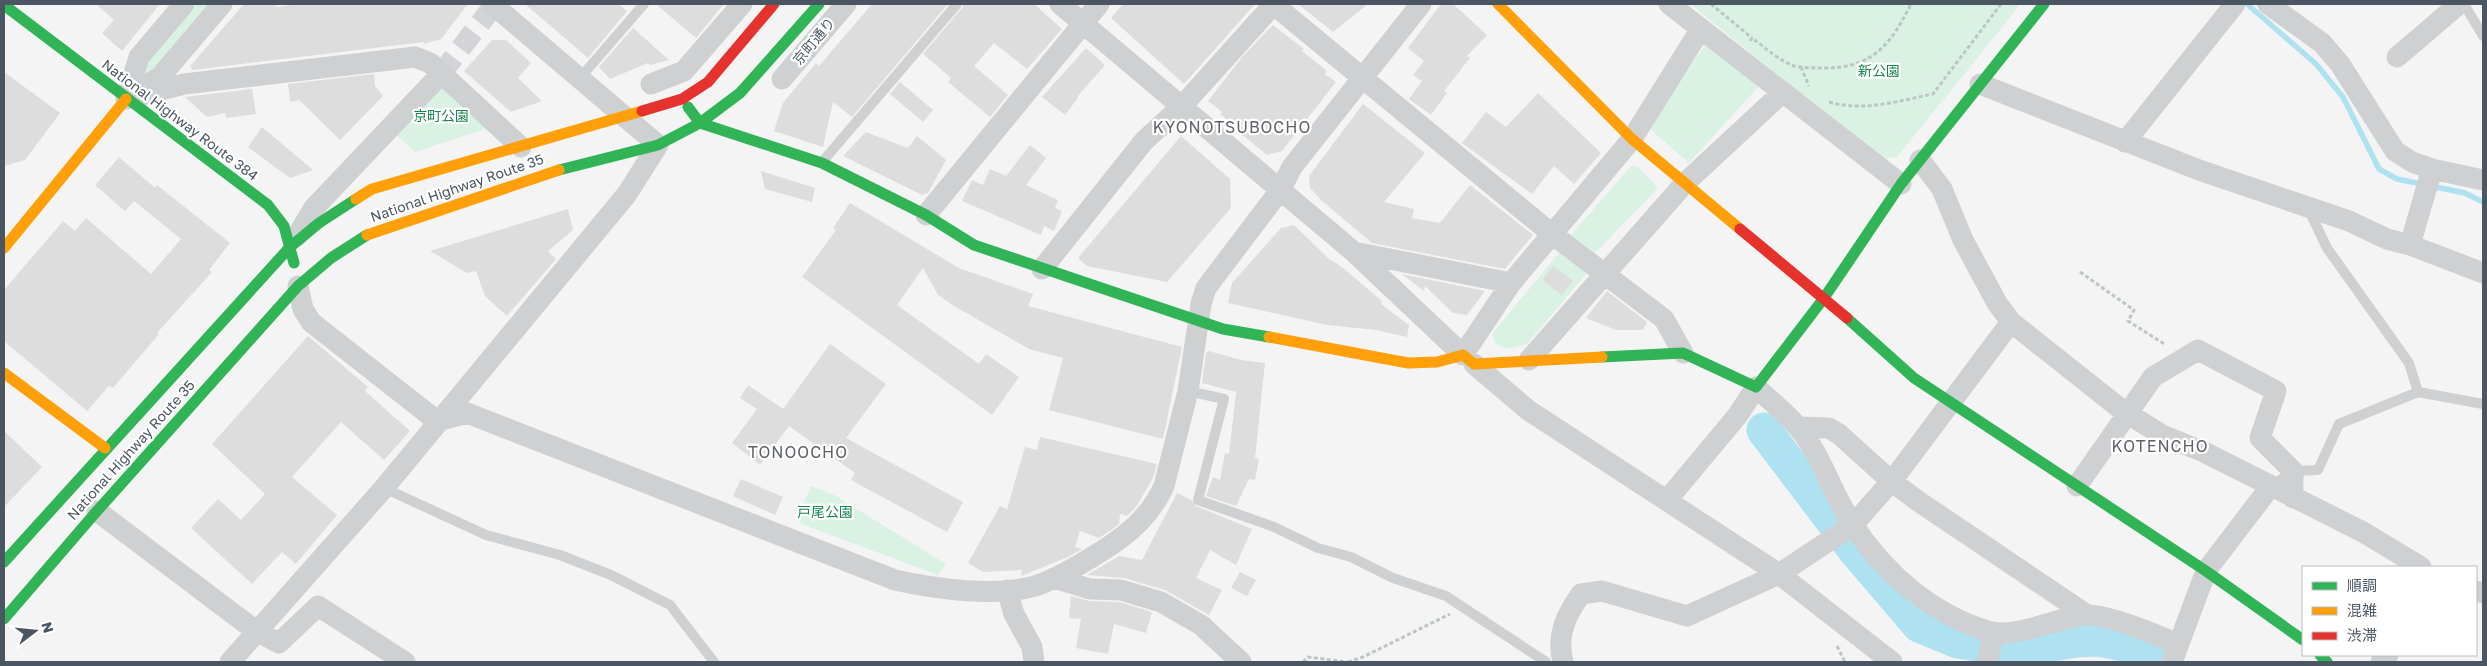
<svg xmlns="http://www.w3.org/2000/svg" width="2487" height="666" font-family="'Golos Text','Noto Sans JP',sans-serif">
  <style>
    .green { fill: #d9f2e3 }
    .lines { fill: none; stroke-linecap: round; stroke-linejoin: round }
    .stream { stroke: #aee2f0; stroke-width: 5.5 }
    .river { stroke: #aee2f0; stroke-width: 35 }
    .building { fill: #ddddde }
    .street-tunnel { stroke: #d2d4d7; stroke-width: 21; stroke-dasharray: 21 11; stroke-linecap: butt }
    .path { stroke: #bcc7c4; stroke-width: 3; stroke-dasharray: 4 2.5; stroke-linecap: butt }
    .lane { stroke: #ced0d2; stroke-width: 10 }
    .street { stroke: #ced0d2; stroke-width: 21 }
    .fast { stroke: #30b455; stroke-width: 11 }
    .slow { stroke: #ff9f0a; stroke-width: 11 }
    .jam { stroke: #e5322d; stroke-width: 11 }
    .labels { text-anchor: middle; stroke-width: 4.5; stroke-linejoin: round; paint-order: stroke }
    .street-label { font-size: 14px; fill: #4a5661; stroke: #fff }
    .park-label { font-size: 14px; fill: #17864f; stroke: #fff }
    .quarter-label { font-size: 16px; letter-spacing: 1px; fill: #5f6368; stroke: #fff }
  </style>
  <rect width="100%" height="100%" fill="#f4f4f4"/>
  <path class="green" d="M196,4H215L148,75L145,73V66Z
    M1690,4H2018L2020,5L1897,157L1882,159Z
    M1705,45L1759,86L1689,163L1648,127Z
    M446,85L494,126L415,152L392,131L429,91Z
    M1631,166L1638,167L1658,188L1595,253L1571,235Z
    M1559,253L1587,273L1527,344L1507,349L1496,344L1492,335L1496,329Z
    M811,486L834,495L946,564L938,575L804,525L796,520Z"/>
  <g class="lines">
    <path class="stream" d="M2247,4L2316,64L2343,97L2379,169L2397,179L2465,193L2483,202"/>
    <path class="river" d="M1764,430L1855,550L1919,625L1958,641L2015,650L2076,640L2098,639L2140,647L2166,662"/>
  </g>
  <path class="building" d="M96,4H160L122,51L102,33L114,20Z
    M244,4H275L276,7L300,4H468L441,39L424,44V42L193,70L190,66Z
    M525,4H618L627,11L588,58Z
    M656,4H724L696,38Z
    M872,4H948L852,117L833,102L823,147L774,131L783,103L816,63L819,66Z
    M964,4H1034L1062,29L1027,69L994,43L974,66L1008,95L990,117L948,82L951,78L923,54L962,8Z
    M1123,4H1255L1184,84L1111,18Z
    M1298,4H1368L1333,32Z
    M1441,4H1453L1487,35L1467,56L1470,58L1444,91L1447,93L1431,115L1409,99L1422,81L1413,75L1424,61L1408,48Z
    M1273,25L1304,49L1302,51L1327,71L1325,74L1336,82L1282,151L1267,155L1233,127L1235,126L1220,114L1222,112L1208,101L1243,56Z
    M633,28L669,60L650,65L648,63L610,79L599,67Z
    M492,40H506L531,63L518,78L542,101L511,112L464,71Z
    M1086,48L1105,65L1077,97L1078,98L1065,115L1042,97Z
    M4,72L60,113L25,160L4,166Z
    M374,74L375,86L383,96L340,140L299,100L290,102L288,84Z
    M900,82L933,110L923,122L890,94Z
    M252,89L256,114L226,118L225,113L207,117L185,97Z
    M1538,93L1601,153L1574,184L1554,166L1532,194L1462,143L1486,112L1506,127Z
    M1363,104L1425,153L1384,202L1414,209L1412,218L1440,223L1470,185L1533,235L1505,269L1372,243L1321,200L1310,188L1309,176Z
    M262,127L313,170L290,178L248,147Z
    M866,132L908,148L917,136L946,160L928,193L922,195L843,156Z
    M1181,136L1230,179L1231,208L1167,282L1087,266L1078,258Z
    M1030,145L1046,158L1026,185L1058,200L1055,208L1062,211L1054,231L1044,226L1041,235L962,201L972,180L983,185L990,169L1006,176Z
    M119,157L155,188L157,185L230,243L209,270L212,272L157,333L159,334L113,388L109,386L87,411L4,341V290L63,221L75,231L86,218L151,274L181,239L134,201L125,211L95,185Z
    M761,171L815,188L812,202L765,189Z
    M850,203L959,268L1033,294L1028,306L1182,347L1163,439L1049,410L1063,358L1029,349L954,306L938,295L923,268L897,305L979,364L986,354L1019,377L992,415L802,277L836,230L833,228Z
    M568,209L573,230L548,251L556,259L507,316L485,296L476,271L467,273L430,251Z
    M1294,225L1328,258L1343,268L1382,301L1381,304L1409,325L1407,337L1376,330L1327,325L1228,303L1232,283L1281,228Z
    M1553,266L1573,281L1562,295L1542,280Z
    M1402,274L1485,291L1467,315L1453,313L1425,286L1424,291Z
    M1607,291L1647,322L1643,330H1616L1586,318Z
    M308,336L368,387L365,391L410,431L384,460L341,422L292,477L337,515L296,564L282,552L252,584L191,528L218,499L241,520L265,494L212,444Z
    M830,344L886,384L846,438L963,502L947,532L851,480L855,473L789,426L760,465L732,443L757,409L740,398L748,385L783,409Z
    M1209,351L1241,360L1265,363L1255,458L1259,459L1255,480L1249,479L1236,506L1206,496L1213,477L1220,480L1225,453L1229,454L1236,392L1202,383L1206,353Z
    M4,431L42,467L4,507Z
    M1040,437L1157,464L1153,478L1136,507L1127,516L1120,514L1119,524L1114,528L1099,538L1080,531L1075,547L1082,549L1068,557L1021,576L1022,570L983,572L968,563L1000,506L1007,509L1025,447L1037,450Z
    M741,479L783,497L775,515L733,496Z
    M1177,493L1191,500L1196,506L1252,529L1236,565L1210,550L1196,578L1222,590L1209,615L1165,590L1124,578L1087,575L1119,556L1142,560Z
    M1240,572L1256,580L1247,596L1231,588Z
    M1071,596L1089,601L1119,602L1152,612L1146,633L1114,624L1108,654L1076,648L1081,619L1069,618Z"/>
  <g class="lines">
    <path class="street-tunnel" d="M441,74L495,4"/>
    <path class="path" d="M1711,4L1752,38
      M1750,41L1752,38C1764,47 1780,61 1794,66C1803,68 1815,68 1825,68C1873,68 1891,44 1911,4
      M1801,67L1809,86
      M1829,102C1864,112 1898,101 1933,94L2001,4
      M2080,272L2134,310L2128,321L2166,345
      M1837,646L1845,662
      M1303,662L1308,657L1347,662
      M1348,662L1363,657L1450,614"/>
    <path class="lane" d="M2464,4L2483,36
      M580,78L644,4
      M823,161L957,4
      M2308,208L2327,248L2409,363L2418,392
      M1188,391L1224,399L1198,500L1274,527L1318,548L1351,557L1393,578L1446,596L1546,662
      M2270,487L2293,471L2318,470L2339,424L2418,392L2483,404
      M384,488L486,535L560,555L611,575L670,605L714,662"/>
    <path class="street" d="M1060,4L1354,252L1463,355L1511,283L1632,139L1700,30
      M1273,4L1552,234L1664,319L1683,353
      M1669,4L1901,184
      M2268,4L2322,43L2340,64L2395,151L2412,162L2432,169L2483,180
      M2397,57L2459,4
      M782,79L846,4
      M651,84L684,71L742,4
      M1980,84L2199,170L2349,221L2387,239L2410,245L2483,273
      M139,90L160,77L222,4
      M126,99L184,84L415,57L430,63L521,147
      M126,99L139,57L184,4
      M2125,142L2235,4
      M1920,160L1942,189L1963,240L1997,303L2011,322L2122,410L2162,435L2204,452L2363,532L2421,567
      M926,215L1099,4
      M297,236L313,209L441,74
      M2410,245L2432,169
      M1354,252L1511,283
      M1042,269L1144,141L1182,106L1274,4
      M298,286L303,309L311,322L437,421
      M1529,360L1685,183L1782,93
      M1474,364L1528,410L1779,574L1892,662
      M437,421L467,413L895,580C935,589 1000,598 1038,585C1061,577 1082,563 1102,551C1129,534 1151,515 1164,486L1188,391L1201,304L1206,288L1281,189L1292,167L1421,4
      M1798,427L1829,428L1839,434L1891,481L1918,501L2087,615
      M2077,486L2153,377L2198,350L2276,391L2260,438L2293,471V498
      M1667,500L1738,415L1756,387C1769,400 1785,412 1797,426C1822,455 1832,494 1853,525C1886,575 1933,615 1991,632C2014,638 2059,618 2084,615C2105,613 2158,635 2178,644
      M97,511L256,631L279,643L318,606L405,662
      M1054,578L1090,589L1121,590L1161,602L1201,625L1241,662
      M1007,590L1014,614L1032,647L1034,662
      M2476,591L2483,593
      M230,662L384,488L627,194L658,145L492,4
      M1563,662C1556,635 1566,615 1581,594L1602,591L1687,616L1779,574L1853,525L1895,477L2011,322
      M1987,662L1994,633
      M2172,662L2206,571L2270,487
      M2381,662L2388,655"/>
    <path class="fast" d="M4,5L268,205L284,226L294,263
      M688,107L700,123L822,163L926,215L974,245L1223,329L1269,337
      M559,170L658,145L700,123L740,93L819,4
      M1847,318L1914,378L2206,571L2303,640
      M1602,357L1683,353L1756,387L1824,298L1901,184L2044,4
      M4,562L290,247L319,223L356,199
      M4,619L97,511L298,286L331,258L367,235
      M2320,655L2327,662"/>
    <path class="slow" d="M1498,4L1632,139L1740,229
      M356,199L372,189L642,111
      M367,235L559,170
      M4,248L126,99
      M1269,337L1408,363L1437,362L1463,355L1474,364L1602,357
      M4,373L105,448"/>
    <path class="jam" d="M642,111L682,99L708,82L774,4
      M1740,229L1847,318"/>
  </g>
  <g class="labels">
    <g class="street-label">
      <text transform="translate(814 41) rotate(-50)" y="5">京町通り</text>
      <text transform="translate(180 120) rotate(37)" y="5">National Highway Route 384</text>
      <text transform="translate(457 188) rotate(-19)" y="5">National Highway Route 35</text>
      <text transform="translate(131 450) rotate(-48)" y="5">National Highway Route 35</text>
    </g>
    <g class="park-label">
      <text x="1879" y="76">新公園</text>
      <text x="441" y="121">京町公園</text>
      <text x="825" y="517">戸尾公園</text>
    </g>
    <g class="quarter-label">
      <text x="1232" y="133">KYONOTSUBOCHO</text>
      <text x="2160" y="452">KOTENCHO</text>
      <text x="798" y="458">TONOOCHO</text>
    </g>
  </g>
  <rect width="2487" height="666" fill="none" stroke="#4a5661" stroke-width="10"/>
  <rect x="2302" y="566" width="175" height="90" fill="#ffffff" stroke="#b7bbc0"/>
  <rect x="2312" y="582" width="25" height="8" fill="#30b455" stroke="#b7bbc0"/>
  <text x="2347" y="591" font-size="15" fill="#4a5661">順調</text>
  <rect x="2312" y="607" width="25" height="8" fill="#ff9f0a" stroke="#b7bbc0"/>
  <text x="2347" y="616" font-size="15" fill="#4a5661">混雑</text>
  <rect x="2312" y="632" width="25" height="8" fill="#e5322d" stroke="#b7bbc0"/>
  <text x="2347" y="641" font-size="15" fill="#4a5661">渋滞</text>
  <g transform="translate(35 631) rotate(74)" stroke="#ffffff" stroke-width="4" paint-order="stroke">
  <path d="M0-4L9 19L0 12L-9 19Z" fill="#4a5661"/>
  <text y="-8" font-size="14" font-weight="bold" text-anchor="middle" fill="#4a5661">N</text>
  </g>
</svg>
